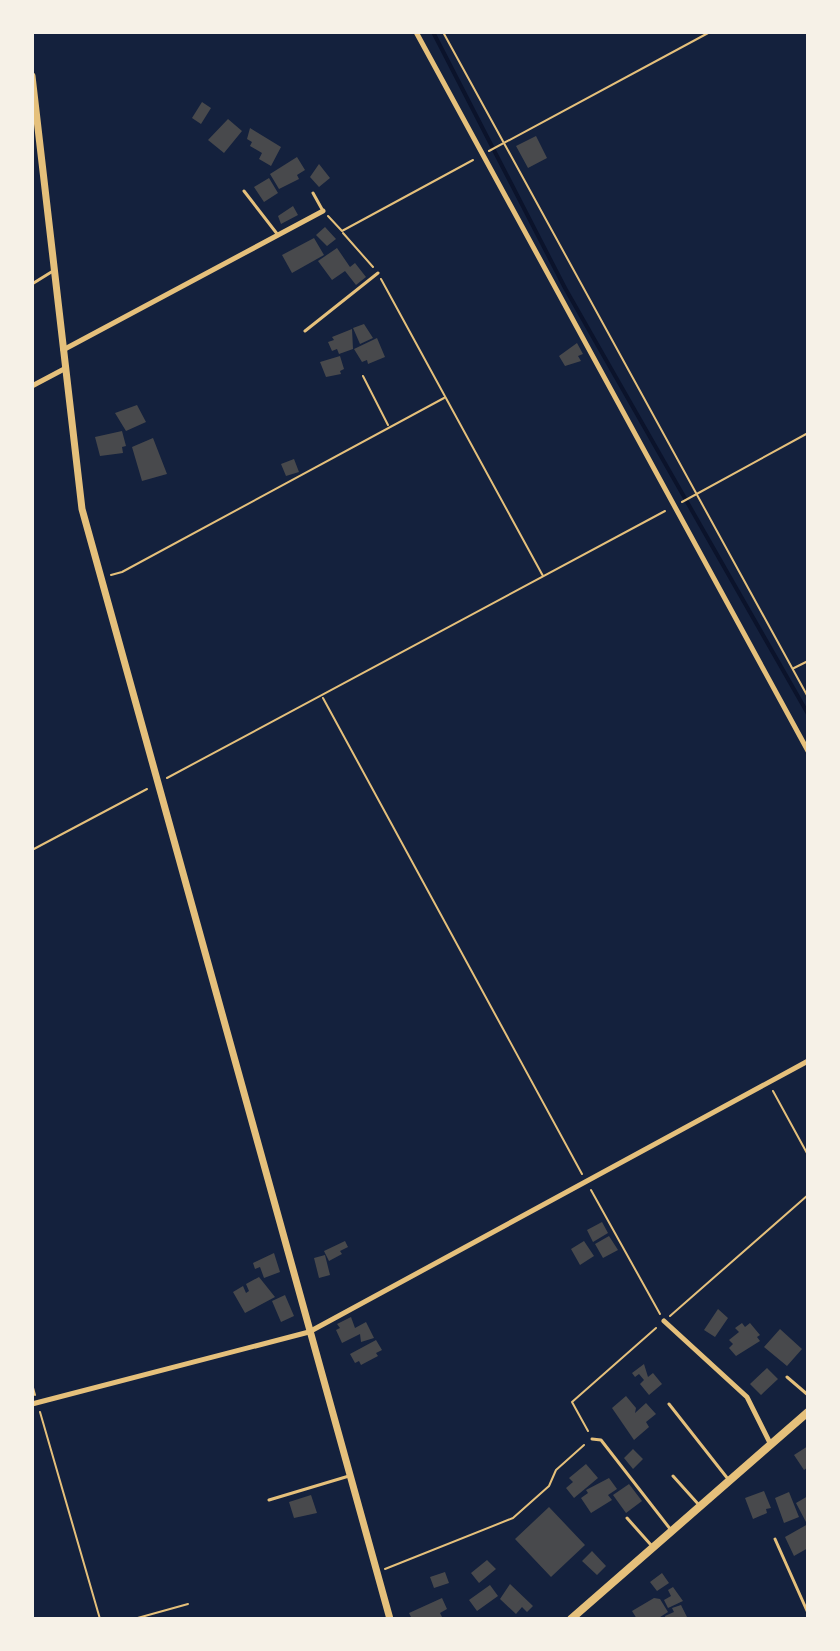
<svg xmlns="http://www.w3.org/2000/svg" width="840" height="1651" font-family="Helvetica,sans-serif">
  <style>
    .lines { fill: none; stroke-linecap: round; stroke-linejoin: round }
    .stream { stroke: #0b132b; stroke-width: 4 }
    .building { fill: #48494c }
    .path { stroke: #e5c07b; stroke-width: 2 }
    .service { stroke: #e5c07b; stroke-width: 3 }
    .minor { stroke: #e5c07b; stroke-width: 5 }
    .tertiary { stroke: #e5c07b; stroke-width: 7 }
    .secondary { stroke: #e5c07b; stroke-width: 8 }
  </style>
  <rect width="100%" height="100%" fill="#14213d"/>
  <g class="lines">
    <path class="stream" d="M433,32L565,288L808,714"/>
  </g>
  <path class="building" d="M202,102L211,108L201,124L192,118Z
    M228,119L242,131L224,153L208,140Z
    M250,128L281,147L271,166L259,159L262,153L250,146L252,142L247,139Z
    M536,136L547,158L528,168L516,146Z
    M297,157L305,170L297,175L299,179L279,189L270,174Z
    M319,164L330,178L319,187L310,177Z
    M269,178L278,193L264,202L254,187Z
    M293,206L298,215L281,224L278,216Z
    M325,227L336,239L327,246L316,235Z
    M314,238L324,255L292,273L282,255Z
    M337,248L350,267L355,263L366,277L356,285L345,271L332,280L318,261Z
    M364,324L373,338L360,344L353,328Z
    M352,329L353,349L339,354L337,349L332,351L328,342L334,340L332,337Z
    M377,338L385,357L368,364L367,360L362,362L354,349Z
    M577,343L583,354L578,356L581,361L565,366L559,356Z
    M340,356L344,369L340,371L341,374L326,377L320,362Z
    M137,405L146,422L126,431L115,413Z
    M122,431L126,446L122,447L123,453L100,456L95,437Z
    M153,438L167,474L142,481L132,447Z
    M294,459L299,472L286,476L281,464Z
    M602,1222L608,1233L593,1242L587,1230Z
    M609,1236L618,1250L603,1258L595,1244Z
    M345,1241L348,1247L340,1251L342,1254L329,1261L324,1251Z
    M584,1241L594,1256L580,1265L571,1249Z
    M274,1253L280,1272L264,1278L260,1267L255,1269L253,1263Z
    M325,1255L330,1275L319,1278L314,1258Z
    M259,1277L275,1297L245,1313L233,1292L243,1286L246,1293L249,1291L246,1284Z
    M285,1295L294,1316L281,1322L272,1301Z
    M718,1309L728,1318L715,1337L704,1330Z
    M351,1317L355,1328L366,1322L374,1338L361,1342L360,1334L342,1343L336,1330L340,1328L337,1324Z
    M742,1323L745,1327L750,1323L760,1335L757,1337L760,1341L736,1356L729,1348L733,1344L729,1340L739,1332L735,1328Z
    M780,1329L802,1349L787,1366L764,1347Z
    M376,1340L382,1350L376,1353L378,1356L361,1365L359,1361L355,1363L350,1354Z
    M644,1364L648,1377L653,1373L662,1384L649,1395L640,1384L644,1380L639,1374L635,1377L632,1373Z
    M767,1368L778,1379L761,1395L750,1384Z
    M626,1396L636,1408L635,1413L646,1403L656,1414L646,1422L649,1427L634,1440L612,1408Z
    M808,1446V1467L804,1470L794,1455Z
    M633,1449L643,1459L633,1469L624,1458Z
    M586,1464L598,1478L574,1498L566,1488L573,1482L569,1478Z
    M609,1478L617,1489L608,1495L612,1500L591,1513L581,1498L588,1493L586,1490Z
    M629,1484L642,1501L626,1513L613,1495Z
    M764,1491L771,1508L766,1509L767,1513L753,1519L745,1498Z
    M789,1492L799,1517L784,1523L775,1498Z
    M311,1495L317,1513L294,1518L289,1502Z
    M808,1496V1521L806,1522L796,1503Z
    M549,1507L585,1545L551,1577L515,1539Z
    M808,1524V1548L794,1556L785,1537Z
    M592,1551L606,1566L597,1575L582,1561Z
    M487,1560L496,1569L479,1583L471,1573Z
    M445,1572L449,1583L434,1588L430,1577Z
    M662,1573L669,1583L657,1591L650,1582Z
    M510,1584L533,1606L527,1612L522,1607L516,1614L500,1599Z
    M490,1585L498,1596L477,1611L469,1600Z
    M673,1587L683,1601L668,1608L664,1600L671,1596L668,1590Z
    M442,1598L447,1609L440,1613L442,1617L412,1619L409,1613Z
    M654,1598L660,1599L668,1612L657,1619H637L632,1611Z
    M681,1605L688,1619H666L665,1616L674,1612L672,1608Z"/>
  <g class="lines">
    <path class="path" d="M443,32L808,697
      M489,151L710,32
      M328,216L342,231L473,160
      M343,233L373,267
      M381,279L543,576
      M363,376L388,425
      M682,502L808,433
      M111,575L122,572L444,398
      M794,668L808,661
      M323,698L582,1174
      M167,778L665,511
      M32,850L147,789
      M773,1091L808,1155
      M591,1190L660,1314
      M670,1316L808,1195
      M32,1384L35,1395
      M40,1412L100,1619
      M588,1431L572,1402L656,1328
      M385,1569L513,1518L549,1486L556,1470L584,1445
      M134,1619L188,1604"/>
    <path class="service" d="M244,191L278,235
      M313,193L323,211
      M32,284L53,271
      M305,331L378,273
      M787,1377L808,1395
      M669,1404L728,1479
      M592,1439L601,1440L671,1530
      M673,1476L699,1505
      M269,1500L349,1476
      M627,1518L651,1545
      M775,1539L808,1613"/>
    <path class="minor" d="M416,32L808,751
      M63,350L323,211
      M32,386L66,368
      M664,1321L747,1397L770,1443
      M32,1404L309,1332L808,1061"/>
    <path class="tertiary" d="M32,76L82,509L390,1619"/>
    <path class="secondary" d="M571,1619L808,1412"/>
  </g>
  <rect width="840" height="1651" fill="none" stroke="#f6f1e7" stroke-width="68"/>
</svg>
